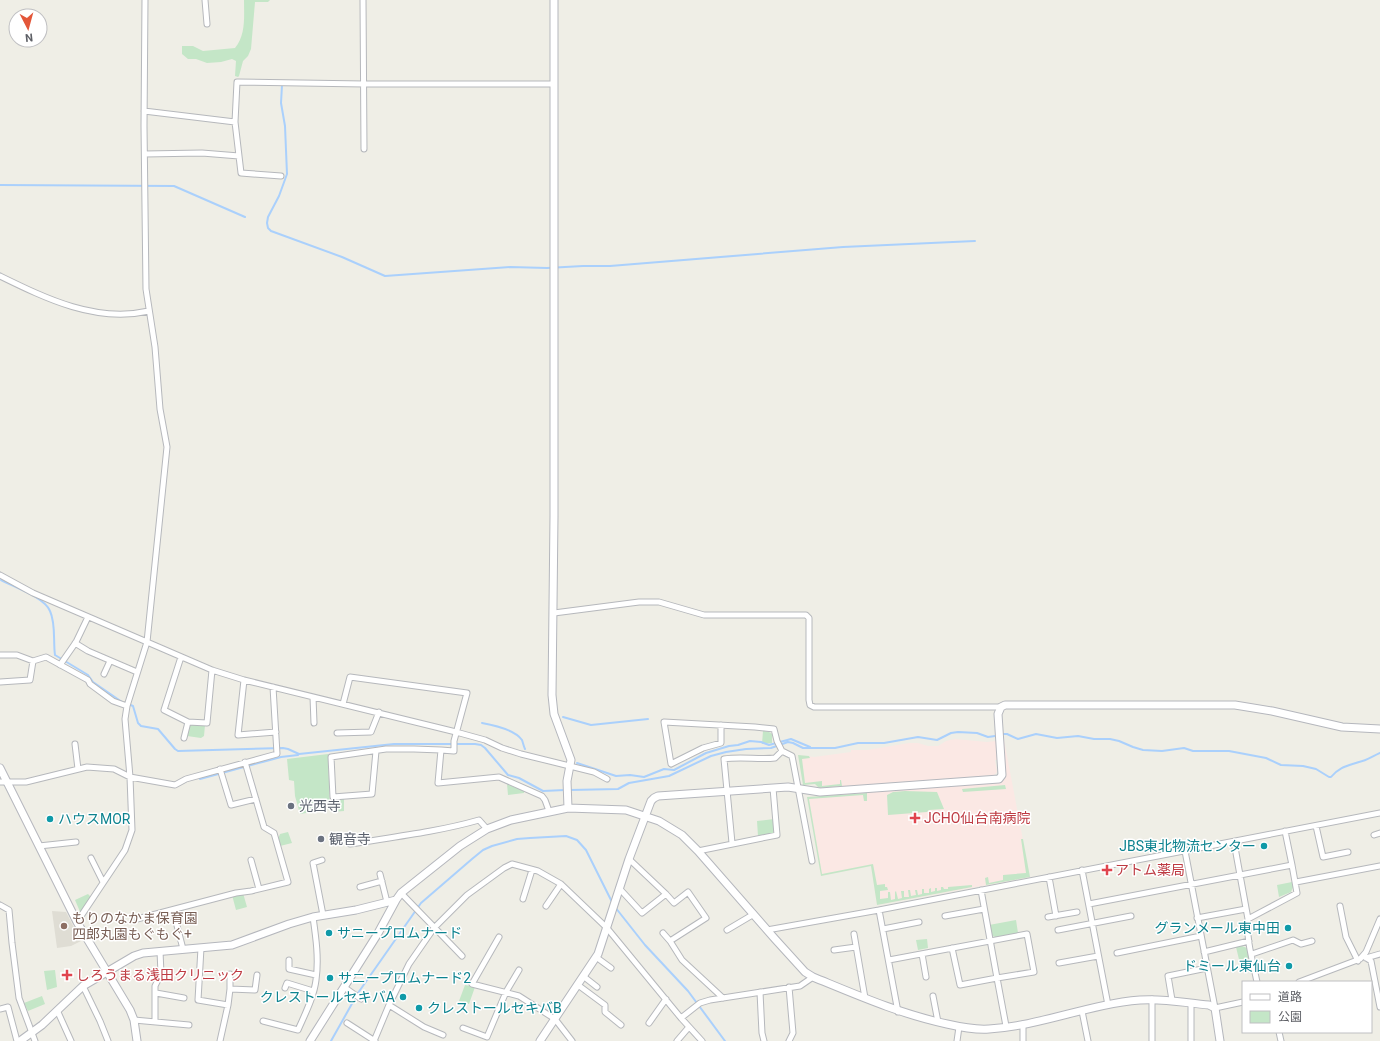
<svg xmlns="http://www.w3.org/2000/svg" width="1380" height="1041" font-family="Roboto,'Noto Sans JP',sans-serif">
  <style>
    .education { fill: #dfddd4 }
    .medical { fill: #fbe8e4 }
    .green { fill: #c4e6c7 }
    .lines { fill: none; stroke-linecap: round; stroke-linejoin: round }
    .stream { stroke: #aad0fc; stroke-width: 2 }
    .street-casing { stroke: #b6b8bc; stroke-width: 7 }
    .secondary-casing { stroke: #b5b7bd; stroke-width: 9 }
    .street { stroke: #fff; stroke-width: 5 }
    .secondary { stroke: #fff; stroke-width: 7 }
    .worship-dot { fill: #6b7280; stroke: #fff; stroke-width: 1.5 }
    .health-dot { fill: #e0444e; stroke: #fff; stroke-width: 1.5 }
    .culture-dot { fill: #0f9aa8; stroke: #fff; stroke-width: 1.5 }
    .education-dot { fill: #8d6e63; stroke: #fff; stroke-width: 1.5 }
    .labels { text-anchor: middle; stroke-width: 3; stroke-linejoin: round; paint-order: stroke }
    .worship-label { font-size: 14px; fill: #5b616d; stroke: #fff; text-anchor: start }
    .health-label { font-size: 14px; fill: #be3a42; stroke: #fff; text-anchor: start }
    .culture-label { font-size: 14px; fill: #0d838f; stroke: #fff; text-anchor: start }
    .education-label { font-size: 14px; fill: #785e54; stroke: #fff; text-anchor: start }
  </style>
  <rect width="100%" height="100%" fill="#efeee6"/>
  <path class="education" d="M52,911L66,912L81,941L71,946L57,948Z"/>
  <path class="medical" d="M955,739L987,742L996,741L998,760H995L997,772L994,775L819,788L815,784L803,785L798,755L814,757L851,752V750H867L909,743H918L928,746H938L946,741Z
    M1002,740H1004L1030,877L877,905L871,866L821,876L807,797L1000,782L1003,780L1005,777Z"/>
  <path class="green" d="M244,0H270L268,2H255L251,49L248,56L243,61L239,76L238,77L235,76L236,61L232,59L221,62L207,63L196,59H188L182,54V46H193L203,51L235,48C246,35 244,16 244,0Z
    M193,724L205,725L204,736L201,738L187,736L189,726Z
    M763,731L769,732L772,734V743L762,744Z
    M328,754L330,809L300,814L295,796L294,781L289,780L287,759Z
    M798,755L809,756L810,758L802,759L805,783L822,781V786L840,784V780H841L842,786L819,788L815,784L803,785Z
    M507,784L524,791V793L508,795Z
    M1005,785L1006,789L963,792L962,789Z
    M905,791L937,792L944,809L929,810L927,812L888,815L887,795L893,792Z
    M867,793V801H864L863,795L809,799L822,874L873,864L877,885L885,884V887H887L888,890L880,891V899L888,898V892H890L891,900L895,899V892L896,891L898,899L902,898L901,891H904V897H909L908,890H910L911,896L916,895L915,890H917L918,895L922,894V889H924V893H929V889L931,888V892L935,891V888H937V891L941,890V887H943L944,889H948V887L972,885V887L877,905L871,866L821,876L807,797Z
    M344,798V811L331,812V799Z
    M774,819L775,831L772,834L758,836L757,821Z
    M288,832L292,843L280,846L278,839L280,834Z
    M1021,839H1023L1030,877L986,885L985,878L988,877L989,883L1003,880V875L1026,873Z
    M1292,882L1293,887L1291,892L1279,897L1277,885Z
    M243,893L247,907L236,910L232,895Z
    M88,894L91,897L81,914L75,900Z
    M1016,920L1018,933L996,937L992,936L989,925Z
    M927,939L928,948L918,950L916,940Z
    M1242,946L1247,948L1252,969L1242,972L1236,947Z
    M55,970L57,987L47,990L44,971Z
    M465,985L475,987L469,1004L459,1001Z
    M42,996L45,1004L28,1011L24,1003Z"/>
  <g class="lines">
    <path class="stream" d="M282,85L281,103L285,126L287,174L279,196L268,217L267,223L268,228L271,231L342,257L385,276L510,267L547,268L583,266H610L843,247L975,241
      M0,185L174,186L245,217
      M1,580C14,587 44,597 50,611C56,624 53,641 55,655L88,675L93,682L122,702
      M128,704L133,706L138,723L141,726L158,729L175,749L178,751L283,748L288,749L299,754L394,744H475L481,745L485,748L508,775L519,778L543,791L565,790
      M563,717L591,725L648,719
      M482,723C493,725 515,730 522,740C523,743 524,747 525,749
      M1003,734H1007L1018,739L1036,734L1057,738L1078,736L1094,739H1110L1119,741L1133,747L1143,750L1162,751L1184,748L1193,751H1229L1266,758L1281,765L1303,766L1316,769L1329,777H1331C1339,767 1347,766 1359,762C1366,761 1373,756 1380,753
      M577,763L616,776L630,775L644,777L664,769L674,770L706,753L729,746L738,745L750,741L761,742L769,745L791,739L810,747
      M200,779L281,757L298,755
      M570,790L618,789L629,783L669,776L711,756L726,752L746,749L771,748L788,742L793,743L803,748H835L858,743H884L918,737L937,740L951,733L958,732L977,733L988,737L995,736
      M615,907L645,945L688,991L725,1041
      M331,1041L358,993L421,903L472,859L483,850L492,846L517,839L530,838L566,836L577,840L586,850L613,904"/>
    <defs>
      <path id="street" d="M205,0L207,24
        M363,0L364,149
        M144,111L235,122L237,82L364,84H553
        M235,122L241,173L281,176
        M145,154L202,153L239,156
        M0,276C47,299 96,323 149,311
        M0,575L33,593L147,642L212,670L244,680L456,732L485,740L502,748L521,754L594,772L607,779
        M554,613L639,602H659L704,615H806L809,618V700L810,705L814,707H1001
        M75,643L88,651L137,672
        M0,655H17L33,661L46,657L88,680L90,684L113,701L127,706L125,719L130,777L132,830L125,850L77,922
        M181,657L164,710L188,722L207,723L212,670
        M60,665L76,642L88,617
        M104,674L110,661
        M244,680L238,735L276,732
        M0,682L30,680L33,661
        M313,697L314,723
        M343,704L350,677L467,693L454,741V751L441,750L438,783L499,777L542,796L545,800L549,811
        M127,706L147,642L167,447L160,409L155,347L146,289L144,126L145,0
        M721,725V743L703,748L671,764L664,722L755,727L774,729L777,741L782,751L792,756L812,861
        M337,733L371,732L379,712
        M184,738L188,722
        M75,744L78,769
        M376,751L372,794L333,797L331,757L386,749H414L441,750
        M220,769L231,805L256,799
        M0,782H26L87,767L114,769L130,777L175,785L186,779L277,754L273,687
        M1316,826L1323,857L1348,852
        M1374,835L1380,833
        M1234,842L1248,919C1246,940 1253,962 1257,982
        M732,843L724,759C742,756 758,760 775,758L782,751
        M350,844C393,837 437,832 479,820L487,829
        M39,846L76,842
        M698,851L777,835L773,788
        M1185,851L1215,1008L1243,1002
        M91,858L103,882
        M629,859L666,894L674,903L688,892L706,918L670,941L682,960L723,998
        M251,860L259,889
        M322,860L313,863L323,915
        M1082,870L1108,1005
        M380,874L387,902
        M1049,877L1056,916
        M1296,882L1380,866
        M360,887L382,881
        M619,888L642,913L666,894
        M401,893L462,956
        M523,899L532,870
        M1089,904L1292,865L1285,831
        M0,905L9,910L12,943L19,998L35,1041
        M546,906L561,884
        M1340,906L1346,937L1358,961
        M173,910L183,949
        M879,910L898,1012
        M945,916L984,909
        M1048,917L1077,912
        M1197,918L1246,909
        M137,919L236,893L251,891L288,882L274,833L264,827L245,762
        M1248,919L1297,893L1292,865
        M883,929L919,922
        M727,930L754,914
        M767,930L879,910L1380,813
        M1058,930L1131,916
        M663,933L670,941
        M854,934L865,998
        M499,937L472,984L519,996L555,1019L572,1041
        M201,948L198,1000L228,1005
        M952,948L960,985L997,978L981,890
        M834,950L856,947
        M1204,952L1249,941
        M1117,953L1201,936
        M922,954L926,977
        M1252,954L1293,940L1301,944L1312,941
        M1363,956L1371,961L1380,1007
        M596,957L611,968
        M1366,958L1380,954
        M289,960V969L316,975
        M889,960L1027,934L1034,972L997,978L1006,1026
        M1059,963L1098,956
        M230,974V989
        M583,976L597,987
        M1299,982L1360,959L1366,952L1380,919
        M578,985L605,1005V1012L621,1025
        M83,986L100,1021L108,1041
        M344,987L361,999
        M285,988L287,983L313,991
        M760,992L762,1033L764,1041
        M156,993L184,998
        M933,996L938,1022
        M1172,1000L1168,976L1207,968
        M1191,1003V1041
        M389,1005L424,1027L443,1035
        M0,1009L8,1007L17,1041
        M57,1010L71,1041
        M1082,1011L1088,1041
        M681,1018L700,1003L710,1000L800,986L813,977
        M134,1020L189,1025
        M263,1021L298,1030C305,1014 314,997 316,980C319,959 316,938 313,917
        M155,1022V986L161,974L160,951
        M347,1023L375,1041
        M649,1023L666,999
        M463,1028L487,1037L506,992L519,970
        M1279,1032L1281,1041
        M220,1041L228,1005L230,989L255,990L257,975
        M374,1041L389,1005L409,964L434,928L467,895L504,868L512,864L538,871L561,884L607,928L681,1018L702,1041
        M677,1041L689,1027
        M789,1041L793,1033L789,987
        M957,1041L959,1027
        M1023,1041V1024
        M1152,1041V999"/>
      <path id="secondary" d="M554,0V516L552,695L554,714L571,760L567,781L568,808
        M0,768L77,922L130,1010L134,1020L137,1041
        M20,1041L42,1025L83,986L134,956L143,953L232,945L289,924L313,917L356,910L396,900L401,893L460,846L487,829L511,820L568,808L626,810L659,821L682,835L698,851L775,939L805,972L813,977C857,995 900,1014 947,1024C960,1027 975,1030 989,1029C1040,1026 1089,1004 1140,1000C1163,998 1186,1003 1209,1005L1215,1008L1220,1041
        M310,1041L377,935L396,900
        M540,1041L598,954L629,859L651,801L654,798L658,796L788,787L820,792L999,779L1002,775L998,714L1001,707L1005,705H1235L1272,711L1342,727L1380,729"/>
    </defs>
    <use href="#street" class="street-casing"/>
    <use href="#secondary" class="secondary-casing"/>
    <use href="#street" class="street"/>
    <use href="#secondary" class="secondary"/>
  </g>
  <g class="worship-dot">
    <circle cx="291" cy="806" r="4"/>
    <circle cx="321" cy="839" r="4"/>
  </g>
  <g class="health-dot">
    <path d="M913 812h4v4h4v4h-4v4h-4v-4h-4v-4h4z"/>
    <path d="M1105 864h4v4h4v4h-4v4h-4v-4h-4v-4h4z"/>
    <path d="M65 969h4v4h4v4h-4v4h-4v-4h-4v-4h4z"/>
  </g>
  <g class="culture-dot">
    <circle cx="50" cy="819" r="4"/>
    <circle cx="1264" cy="846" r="4"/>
    <circle cx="1288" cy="928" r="4"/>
    <circle cx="329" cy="933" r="4"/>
    <circle cx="1289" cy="966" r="4"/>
    <circle cx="330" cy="978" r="4"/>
    <circle cx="403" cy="997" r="4"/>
    <circle cx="419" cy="1008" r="4"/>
  </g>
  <circle class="education-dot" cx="64" cy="926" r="4"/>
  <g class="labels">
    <g class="worship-label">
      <text x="299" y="811">光西寺</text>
      <text x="329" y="844">観音寺</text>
    </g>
    <g class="health-label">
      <text x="924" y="823">JCHO仙台南病院</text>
      <text x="1115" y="875">アトム薬局</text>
      <text x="76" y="980">しろうまる浅田クリニック</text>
    </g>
    <g class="culture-label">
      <text x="58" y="824">ハウスMOR</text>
      <text x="1256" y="851" text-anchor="end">JBS東北物流センター</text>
      <text x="1280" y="933" text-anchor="end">グランメール東中田</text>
      <text x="337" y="938">サニープロムナード</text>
      <text x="1281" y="971" text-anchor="end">ドミール東仙台</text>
      <text x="338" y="983">サニープロムナード2</text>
      <text x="395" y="1002" text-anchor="end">クレストールセキバA</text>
      <text x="427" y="1013">クレストールセキバB</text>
    </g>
    <g class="education-label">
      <text x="72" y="923">もりのなかま保育園<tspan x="72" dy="16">四郎丸園もぐもぐ+</tspan></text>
    </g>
  </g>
  <rect x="1242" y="981" width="130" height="52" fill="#ffffff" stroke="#bfbfc2"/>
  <rect x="1250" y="994" width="20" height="6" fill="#ffffff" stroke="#bfbfc2"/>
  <text x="1278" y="1001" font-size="12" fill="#5e6066">道路</text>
  <rect x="1250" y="1011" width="20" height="12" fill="#c4e6c7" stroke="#bfbfc2"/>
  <text x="1278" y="1021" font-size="12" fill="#5e6066">公園</text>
  <g transform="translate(28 28) rotate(174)"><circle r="19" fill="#ffffff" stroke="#bfbfc2"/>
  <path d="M0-3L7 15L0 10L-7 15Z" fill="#e35639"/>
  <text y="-6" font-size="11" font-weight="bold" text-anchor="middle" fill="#5e6066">N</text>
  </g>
</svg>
